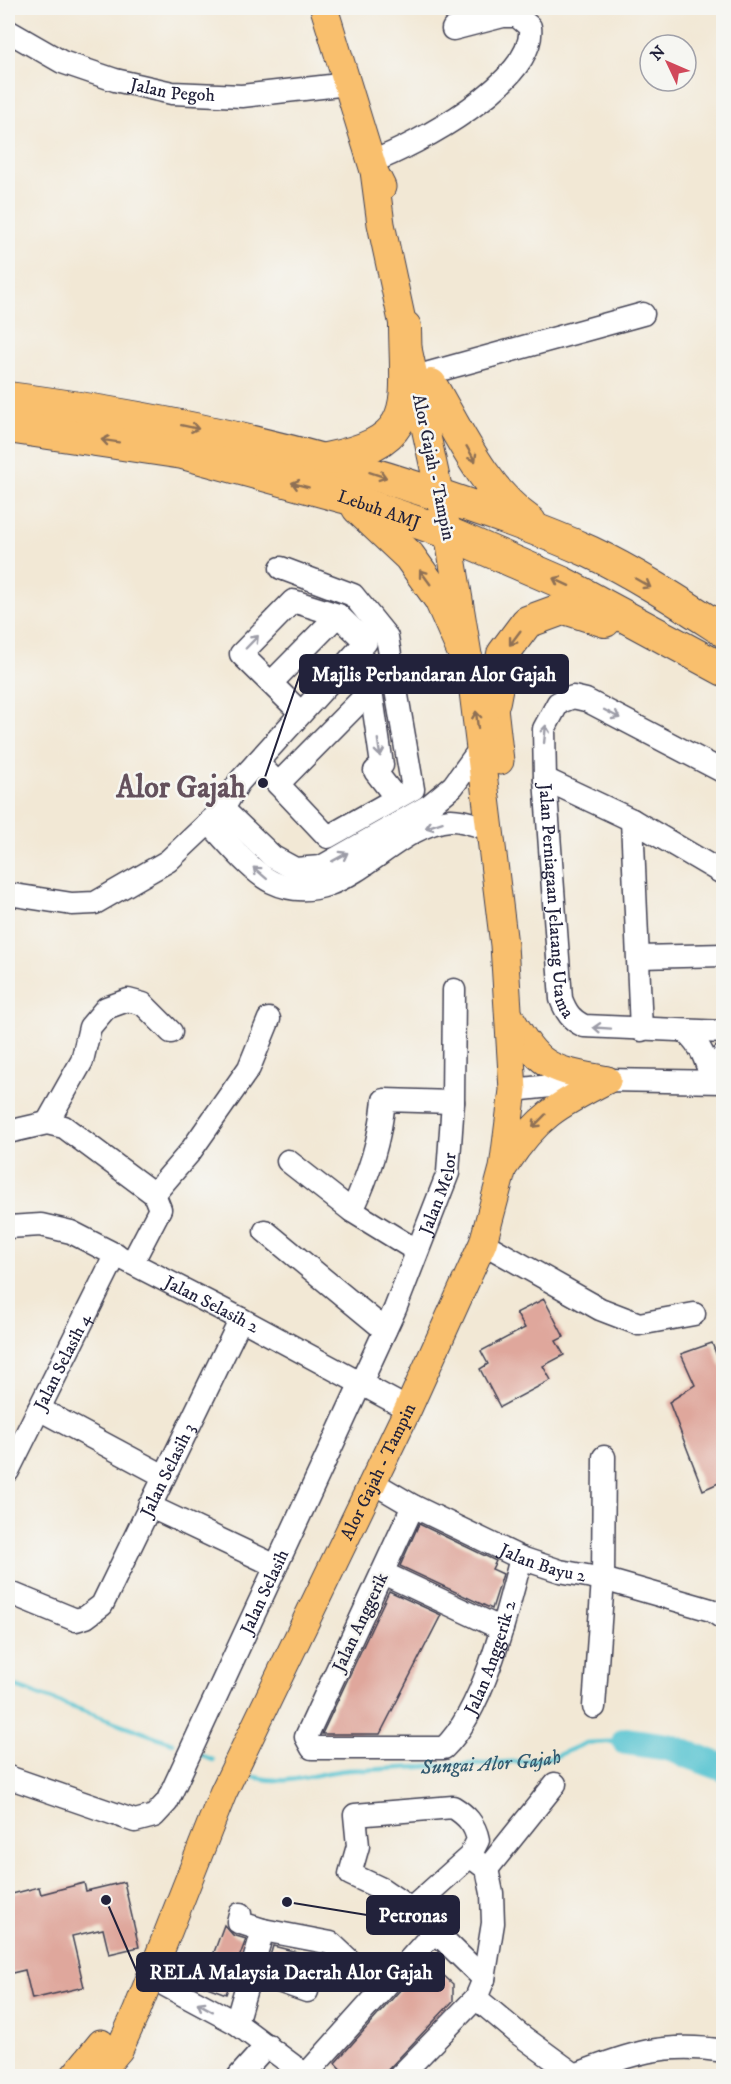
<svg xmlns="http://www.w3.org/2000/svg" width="731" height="2084" font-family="'IM FELL DW Pica',serif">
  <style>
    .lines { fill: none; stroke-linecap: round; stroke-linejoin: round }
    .stream { stroke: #58c4d1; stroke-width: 4.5 }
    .river { stroke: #58c4d1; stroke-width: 28 }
    .building { fill: #dfa79c }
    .minor-casing { stroke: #414052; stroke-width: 25 }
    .major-casing { stroke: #414052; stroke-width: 29 }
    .highway-casing { stroke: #414052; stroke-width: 34 }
    .minor { stroke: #fff; stroke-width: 22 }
    .major { stroke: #f9bf6d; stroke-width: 27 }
    .highway { stroke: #f9bf6d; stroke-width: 32 }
    .oneway { stroke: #8e7054 }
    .oneway2 { stroke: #9c9ca7 }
    .labels { text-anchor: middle; stroke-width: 5; stroke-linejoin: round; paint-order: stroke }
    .street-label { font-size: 18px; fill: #22223b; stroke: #f6f6f2 }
    .water-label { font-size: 20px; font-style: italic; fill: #355b70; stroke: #f6f6f2 }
    .town-label { font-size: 30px; font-weight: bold; fill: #64515d; stroke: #f6f6f2 }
    .leader { fill: none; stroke: #22223b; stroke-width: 2 }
    .callout-dot { fill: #22223b; stroke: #f6f6f2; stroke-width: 2 }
    .callout { fill: #22223b; stroke: #22223b; stroke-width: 2 }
    .callout-label { font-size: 20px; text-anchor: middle; font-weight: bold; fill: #fff }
  </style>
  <rect width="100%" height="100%" fill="#f6f6f2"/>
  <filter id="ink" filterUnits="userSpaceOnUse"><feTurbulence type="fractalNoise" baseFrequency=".0167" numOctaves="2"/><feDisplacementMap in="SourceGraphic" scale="12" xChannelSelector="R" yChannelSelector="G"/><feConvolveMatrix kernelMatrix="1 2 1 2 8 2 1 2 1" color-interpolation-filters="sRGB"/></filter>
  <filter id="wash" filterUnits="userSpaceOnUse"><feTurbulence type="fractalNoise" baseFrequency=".008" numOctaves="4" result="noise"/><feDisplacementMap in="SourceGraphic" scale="24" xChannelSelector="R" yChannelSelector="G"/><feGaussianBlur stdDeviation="1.35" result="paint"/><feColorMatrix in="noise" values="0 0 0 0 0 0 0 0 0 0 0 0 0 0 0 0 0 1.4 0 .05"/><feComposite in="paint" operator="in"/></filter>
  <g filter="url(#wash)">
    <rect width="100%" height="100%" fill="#f2e8d5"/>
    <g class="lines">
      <g class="stream">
        <path d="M8,1684L173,1743"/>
        <path d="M197,1754L213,1760"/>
        <path id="s1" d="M254,1777C300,1788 321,1767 366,1770L526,1761L554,1757L586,1743L626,1741"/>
      </g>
      <path class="river" d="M626,1741L668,1747L724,1768"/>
    </g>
    <g id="blocks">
      <path class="building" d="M544,1299L564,1337L556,1341L564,1355L543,1366L551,1380L500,1407L480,1369L488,1364L481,1351L525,1328L516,1313Z
        M712,1343L723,1372V1481L703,1490L669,1402L695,1385L681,1354Z
        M419,1524L496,1561L492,1569L503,1574L492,1609L400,1566Z
        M389,1591L441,1615L380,1734H322Z
        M124,1882L139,1947L109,1954L103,1929L72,1936L84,1987L32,1999L25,1970L8,1974V1895L39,1887L41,1894L84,1883L86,1891Z
        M224,1925L233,1935L246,1939L226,1994L202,1985Z
        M273,1946L325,1959L317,1981L268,1963Z
        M427,1960L453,1984V2001L382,2076H347L335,2063Z"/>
    </g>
  </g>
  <g filter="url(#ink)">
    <use href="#blocks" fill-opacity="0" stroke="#414052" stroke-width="1.5"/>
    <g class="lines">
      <defs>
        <g id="minor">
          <path id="s2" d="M8,31L62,62L115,80L172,93L242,96L348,84"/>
          <path d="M371,162C415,146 537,81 530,27L517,16H503L453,29"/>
          <path d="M429,373L643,314"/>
          <path d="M271,683L338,615"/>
          <path d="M371,690L382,765L375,771L396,798"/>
          <path d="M257,762L328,837L413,789L387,637L353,595L281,568"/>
          <path id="s3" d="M724,772L586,700L573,697L558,703L544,729L545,779L561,999C566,1012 571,1020 584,1026L724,1032"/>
          <path d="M545,779L632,820L724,874"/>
          <path d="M278,784L371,690"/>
          <path d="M223,809L273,857L295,869L321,867L430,805L453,786L480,749"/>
          <path d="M632,820L641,1030"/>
          <path d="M209,823C226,840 251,872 272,882C341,915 389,825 450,820C462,819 478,826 490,829"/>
          <path d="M8,894L72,904L95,903L168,861L223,809L239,782L366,642L338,615L293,601L241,654L301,713"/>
          <path d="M640,957L724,955"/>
          <path d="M685,1031C702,1046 706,1060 712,1081L724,1055"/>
          <path d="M513,1090L607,1080L724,1082"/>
          <path d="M47,1123L82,1061L90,1027L106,1008L128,1000L143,1004L171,1032"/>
          <path d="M8,1132L47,1123L64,1127L154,1194L160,1209L132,1263"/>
          <path d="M288,1161L352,1211L417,1251"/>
          <path d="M154,1194L190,1152L249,1068L269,1019"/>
          <path d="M352,1211C369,1174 380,1141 384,1100L453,1102"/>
          <path id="s4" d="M8,1227L41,1225L71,1232L241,1319L408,1409"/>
          <path d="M265,1231L385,1330"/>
          <path d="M483,1243L600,1309L639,1324L694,1314"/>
          <path d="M39,1409L164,1476"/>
          <path id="s5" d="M8,1471L116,1254"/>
          <path id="s6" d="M372,1482L413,1506L521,1558L560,1571L603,1579L711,1610L724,1619"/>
          <path d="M149,1506L276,1566"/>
          <path id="s7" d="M413,1506L306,1737L312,1748H444C484,1710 507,1612 521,1558"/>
          <path d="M383,1573L502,1629"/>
          <path id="s8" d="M8,1592L76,1620L86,1617L102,1605L241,1319"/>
          <path d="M594,1707L603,1579L604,1457"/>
          <path id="s9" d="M8,1777L135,1821L154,1816L167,1802L395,1309L448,1173L453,1102L454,990"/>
          <path d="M453,1807C466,1815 475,1824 478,1840L470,1856L411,1909L382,1889L350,1874L358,1846L355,1815Z"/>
          <path d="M487,1869L555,1784"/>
          <path d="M263,1930L331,1943L381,1990"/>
          <path d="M435,1931L484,1979"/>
          <path d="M250,1971L307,1991"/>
          <path d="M150,1977L236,2023L307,2076"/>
          <path d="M476,1998L519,2034L575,2075"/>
          <path d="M236,2023L263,1930L238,1922L240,1914"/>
          <path d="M575,2075C629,2054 665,2041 724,2051"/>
          <path d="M239,2076L267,2045"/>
          <path d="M305,2076L435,1931L411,1909"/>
          <path d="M400,2076L476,1998L484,1979L493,1923L492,1893L487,1869L470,1856"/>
        </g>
        <g id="major">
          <path d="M324,8L374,171L382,187"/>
          <path d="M491,680L500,761"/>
          <path d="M510,1017C542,1070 548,1068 607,1080"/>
          <path d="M506,1164C536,1117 558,1105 607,1080"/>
          <path d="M74,2076L101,2043"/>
          <path id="s10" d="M97,2076L119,2050L136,2013L223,1793L408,1409L483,1243L503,1168L513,1090L504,945L470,667L448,533L381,224L374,171"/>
        </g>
        <g id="highway">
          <path d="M431,385C459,433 484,490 530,522"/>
          <path d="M8,398C153,416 294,447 433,493C486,511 539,529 590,552C635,573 682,604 724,631"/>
          <path id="s11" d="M8,427L183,453L344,497L448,533L563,583L724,670"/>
          <path d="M326,459C419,441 406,407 405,327"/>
          <path d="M358,508L409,556L440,599L470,667"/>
          <path d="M494,701L503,654L527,622L565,608L605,621"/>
        </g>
      </defs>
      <use href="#minor" class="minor-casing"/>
      <use href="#major" class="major-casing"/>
      <use href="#highway" class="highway-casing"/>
      <use href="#minor" class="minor"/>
      <use href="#major" class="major"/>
      <use href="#highway" class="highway"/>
    </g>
    <defs><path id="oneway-shaft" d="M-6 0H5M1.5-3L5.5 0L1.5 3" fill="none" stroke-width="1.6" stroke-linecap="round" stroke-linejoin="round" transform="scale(1.5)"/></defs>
    <g class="oneway">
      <use href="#oneway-shaft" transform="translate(190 427) rotate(12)"/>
      <use href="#oneway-shaft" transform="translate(110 441) rotate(-171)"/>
      <use href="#oneway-shaft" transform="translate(471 454) rotate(60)"/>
      <use href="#oneway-shaft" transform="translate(378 475) rotate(18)"/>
      <use href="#oneway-shaft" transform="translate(300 485) rotate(-165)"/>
      <use href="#oneway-shaft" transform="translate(425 577) rotate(-126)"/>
      <use href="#oneway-shaft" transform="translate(561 582) rotate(-155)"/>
      <use href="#oneway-shaft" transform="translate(643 583) rotate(30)"/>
      <use href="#oneway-shaft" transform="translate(515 638) rotate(127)"/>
      <use href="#oneway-shaft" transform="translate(477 720) rotate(-97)"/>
      <use href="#oneway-shaft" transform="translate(539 1121) rotate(135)"/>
    </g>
    <g class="oneway2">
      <use href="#oneway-shaft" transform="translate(252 642) rotate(-46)"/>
      <use href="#oneway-shaft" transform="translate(612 714) rotate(28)"/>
      <use href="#oneway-shaft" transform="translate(545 734) rotate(-84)"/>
      <use href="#oneway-shaft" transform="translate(379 748) rotate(82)"/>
      <use href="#oneway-shaft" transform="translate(434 825) rotate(162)"/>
      <use href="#oneway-shaft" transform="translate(340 857) rotate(-29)"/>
      <use href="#oneway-shaft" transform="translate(260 873) rotate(-139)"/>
      <use href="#oneway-shaft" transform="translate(602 1028) rotate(-176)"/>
      <use href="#oneway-shaft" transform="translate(205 2007) rotate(-151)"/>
    </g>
  </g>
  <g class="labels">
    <g class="street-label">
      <text dy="6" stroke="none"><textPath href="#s2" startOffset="177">Jalan Pegoh</textPath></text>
      <text transform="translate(434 467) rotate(78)" y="6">Alor Gajah - Tampin</text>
      <text dy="6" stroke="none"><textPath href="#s11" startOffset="381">Lebuh AMJ</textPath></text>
      <text dy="6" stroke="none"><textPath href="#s3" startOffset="387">Jalan Perniagaan Jelatang Utama</textPath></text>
      <text dy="6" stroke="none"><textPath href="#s9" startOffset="840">Jalan Melor</textPath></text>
      <text dy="6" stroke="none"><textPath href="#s4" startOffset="222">Jalan Selasih 2</textPath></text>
      <text dy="6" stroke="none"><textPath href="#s5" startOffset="122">Jalan Selasih 4</textPath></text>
      <text dy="6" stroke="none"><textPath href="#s8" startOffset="254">Jalan Selasih 3</textPath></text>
      <text dy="6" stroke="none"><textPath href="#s10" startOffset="668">Alor Gajah - Tampin</textPath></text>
      <text dy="6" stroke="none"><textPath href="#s6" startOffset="190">Jalan Bayu 2</textPath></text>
      <text dy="6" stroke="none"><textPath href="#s9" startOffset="405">Jalan Selasih</textPath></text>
      <text transform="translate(360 1622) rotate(-65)" y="6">Jalan Anggerik</text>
      <text dy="6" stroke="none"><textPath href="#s7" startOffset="502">Jalan Anggerik 2</textPath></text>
    </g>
    <g class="water-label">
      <text dy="7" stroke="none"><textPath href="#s1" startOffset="238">Sungai Alor Gajah</textPath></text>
    </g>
    <g class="town-label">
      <text x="181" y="797">Alor Gajah</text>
    </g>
  </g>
  <path class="leader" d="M263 783L300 674M287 1902L367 1915M106 1900L137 1972"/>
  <g class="callout-dot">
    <circle cx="263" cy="783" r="6"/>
    <circle cx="287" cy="1902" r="6"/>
    <circle cx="106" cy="1900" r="6"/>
  </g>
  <g class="callout">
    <rect x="300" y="655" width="268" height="38" rx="6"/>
    <rect x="367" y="1896" width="92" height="38" rx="6"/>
    <rect x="137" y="1953" width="307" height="38" rx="6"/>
  </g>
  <g class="callout-label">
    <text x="434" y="681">Majlis Perbandaran Alor Gajah</text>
    <text x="413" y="1922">Petronas</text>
    <text x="291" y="1979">RELA Malaysia Daerah Alor Gajah</text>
  </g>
  <rect width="731" height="2084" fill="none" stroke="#f6f6f2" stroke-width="30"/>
  <g transform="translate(668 63) rotate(314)"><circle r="28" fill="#f6f6f2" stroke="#a1a1a9" stroke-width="1.5"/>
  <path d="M0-4.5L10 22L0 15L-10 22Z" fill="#d1495b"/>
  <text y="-9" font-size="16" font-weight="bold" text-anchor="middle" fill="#22223b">N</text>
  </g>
</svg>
